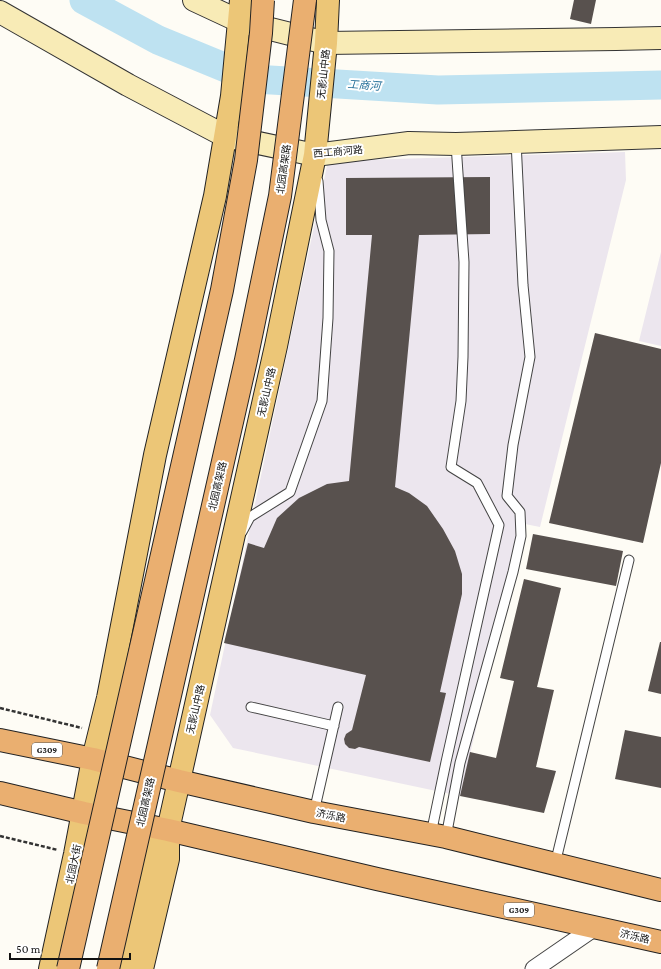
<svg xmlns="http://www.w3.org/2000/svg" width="661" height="969" font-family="'Crimson Pro','Noto Sans SC',serif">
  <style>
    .industrial { fill: #ece6ee }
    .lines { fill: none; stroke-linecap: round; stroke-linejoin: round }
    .river { stroke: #bee2f1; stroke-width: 29 }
    .building { fill: #58514e }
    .service-casing { stroke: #444; stroke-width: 11 }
    .minor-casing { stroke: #444; stroke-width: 19 }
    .secondary-casing { stroke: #333; stroke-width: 24 }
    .primary-casing { stroke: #222; stroke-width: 24 }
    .trunk-casing { stroke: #222; stroke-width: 24 }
    .path { stroke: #333; stroke-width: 2.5; stroke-dasharray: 4 2; stroke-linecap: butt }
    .service { stroke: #fff; stroke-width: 9 }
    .minor { stroke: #fff; stroke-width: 17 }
    .secondary { stroke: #f8ebb6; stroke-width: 22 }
    .primary { stroke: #ecc677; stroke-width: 22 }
    .trunk { stroke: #eaaf70; stroke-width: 22 }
    .trunk-bridge-casing { stroke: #222; stroke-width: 24; stroke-linecap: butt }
    .trunk-bridge { stroke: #eaaf70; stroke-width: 22 }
    .labels { text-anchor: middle; stroke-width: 4; stroke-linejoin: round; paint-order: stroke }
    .shield { fill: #fff; stroke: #585858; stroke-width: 1 }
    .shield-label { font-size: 9px; font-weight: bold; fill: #111 }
    .street-label { font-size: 10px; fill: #111; stroke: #fff }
    .water-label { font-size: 11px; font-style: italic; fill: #246f99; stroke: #fff }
  </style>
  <rect width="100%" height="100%" fill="#fefcf5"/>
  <path class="industrial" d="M625,152L626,180L540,527L525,524L460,796L233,748L210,715L328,161Z
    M661,252V346L639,341Z"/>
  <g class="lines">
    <path class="river" d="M84,0L158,40L253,79L438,90L661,85"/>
  </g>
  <path class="building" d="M574,0H596L591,24L570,19Z
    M490,177V234L419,235L395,487L409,493L427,506L443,529L455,551L462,574V594L440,692L446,693L430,762L359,747L355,749L349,748L345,744L344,739L346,734L352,730L366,675L224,643L248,543L264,548L277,518L299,498L327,484L349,481L372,235H346V178Z
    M595,333L661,349V463L643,543L549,523Z
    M533,534L623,551L616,586L526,569Z
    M524,579L561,588L537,687L554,690L536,767L556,771L544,813L460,796L470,752L496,758L514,681L500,678Z
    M660,642H661V694L648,691Z
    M625,730L661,737V788L615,779Z"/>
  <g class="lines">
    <defs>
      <path id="service" d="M242,532L250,517L290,492L322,401L328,318L329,251L321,220L318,181
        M251,707L334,726
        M314,812L338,707
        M431,834L446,762L499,525L477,483L451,467L461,401L463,357L464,262L456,144
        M446,837L460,763L513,572L521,536L520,512L507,496L513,445L530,357L523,285L516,141
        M555,864L629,560"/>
      <path id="minor" d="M534,969L595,927"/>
      <path id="secondary" d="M194,0L239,21L326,43L616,39L661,38
        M0,12L128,85L225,136L315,155L409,143L456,144L661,137"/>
      <path id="primary" d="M50,969L75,854L93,759L108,698L155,455L215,196L232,96L241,0
        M124,969L151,850L168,830
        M142,969L168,859V830L276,346L315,155L326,43L328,0"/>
      <path id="trunk" d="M0,740L93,759L179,781L314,812L446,837L661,890
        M0,793L84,813L168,830L377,879L661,942"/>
    </defs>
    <use href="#service" class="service-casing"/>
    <use href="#minor" class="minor-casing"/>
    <use href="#secondary" class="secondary-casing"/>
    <use href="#primary" class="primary-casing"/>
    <use href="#trunk" class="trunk-casing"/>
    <path class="path" d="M0,708L82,728
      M0,836L58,850"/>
    <use href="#service" class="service"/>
    <use href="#minor" class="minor"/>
    <use href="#secondary" class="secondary"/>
    <use href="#primary" class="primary"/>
    <use href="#trunk" class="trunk"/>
    <defs>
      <path id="trunk-bridge" d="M68,969L222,290L246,160L261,33L263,0
        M108,969L246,360L280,196L305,0"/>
    </defs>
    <use href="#trunk-bridge" class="trunk-bridge-casing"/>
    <use href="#trunk-bridge" class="trunk-bridge"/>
  </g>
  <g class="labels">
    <g class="shield">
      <rect x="32" y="743" width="30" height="14" rx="3"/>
      <rect x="504" y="903" width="30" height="14" rx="3"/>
    </g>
    <g class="shield-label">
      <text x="47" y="753">G309</text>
      <text x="519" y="913">G309</text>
    </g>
    <g class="street-label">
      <text transform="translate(323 74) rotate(-84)" y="4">无影山中路</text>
      <text transform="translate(338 151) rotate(-5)" y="4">西工商河路</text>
      <text transform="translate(283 169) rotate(-82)" y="4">北园高架路</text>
      <text transform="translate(266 392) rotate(-77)" y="4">无影山中路</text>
      <text transform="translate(217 486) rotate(-77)" y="4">北园高架路</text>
      <text transform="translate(195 709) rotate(-77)" y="4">无影山中路</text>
      <text transform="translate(145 802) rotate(-77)" y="4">北园高架路</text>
      <text transform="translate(331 815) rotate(11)" y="4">济泺路</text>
      <text transform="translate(73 864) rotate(-78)" y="4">北园大街</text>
      <text transform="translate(635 936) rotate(13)" y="4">济泺路</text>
    </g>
    <g class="water-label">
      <text transform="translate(364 85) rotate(4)" y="4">工商河</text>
    </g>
  </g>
  <path d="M10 953v6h120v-6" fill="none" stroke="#111111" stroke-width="2"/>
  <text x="16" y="953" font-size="12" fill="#111111" stroke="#ffffff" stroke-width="3" paint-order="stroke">50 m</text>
</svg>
